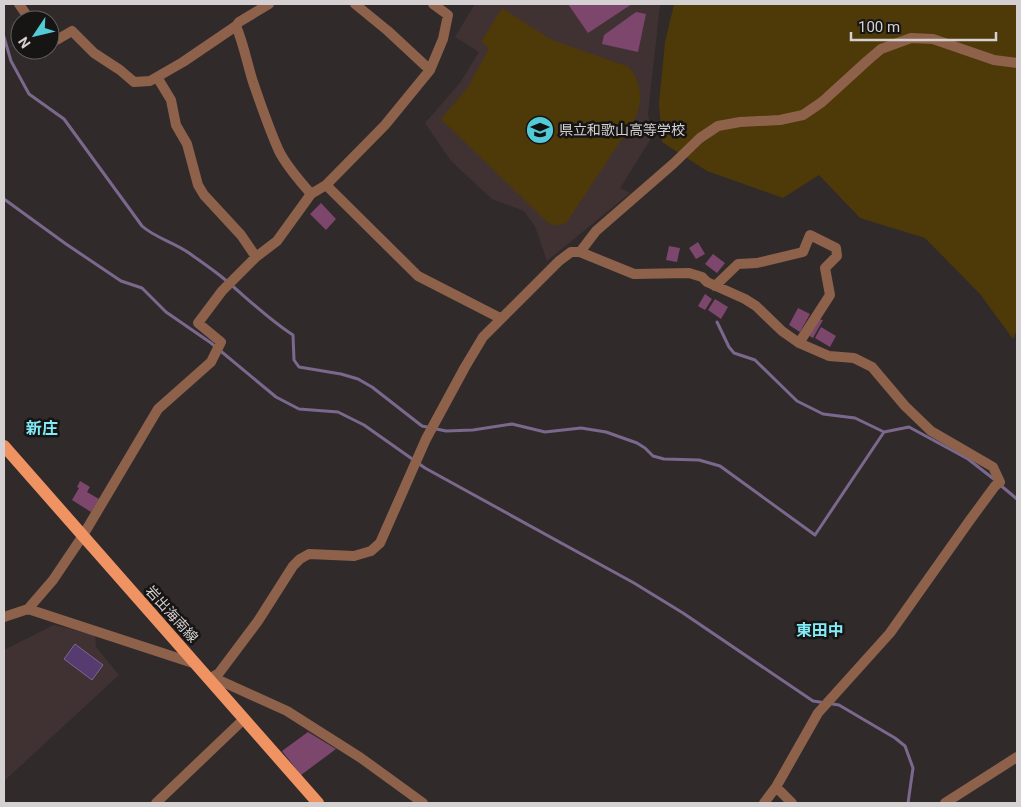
<svg xmlns="http://www.w3.org/2000/svg" width="1021" height="807" font-family="Roboto,'Noto Sans JP',sans-serif">
  <style>
    .built { fill: #403233 }
    .green { fill: #4e3908 }
    .water { fill: #553b70; stroke: #7b688d }
    .lines { fill: none; stroke-linecap: round; stroke-linejoin: round }
    .stream { stroke: #7b688d; stroke-width: 3 }
    .building { fill: #7d466c }
    .minor { stroke: #8e614a; stroke-width: 10 }
    .primary { stroke: #ef9363; stroke-width: 12 }
    .labels { text-anchor: middle; stroke-width: 5; stroke-linejoin: round; paint-order: stroke }
    .poi-label { font-size: 14px; fill: #d5d0d1; stroke: #171414; text-anchor: start }
    .street-label { font-size: 14px; fill: #d5d0d1; stroke: #171414 }
    .quarter-label { font-size: 16px; font-weight: bold; fill: #81ecf7; stroke: #171414 }
  </style>
  <rect width="100%" height="100%" fill="#312a2b"/>
  <path class="built" d="M475,4H660L648,114L652,137L620,188L630,193L547,261L535,226L524,211L492,199L451,161L425,123L460,83L479,52L455,37Z
    M54,625L95,635L96,647L119,675L4,781V650Z"/>
  <path class="green" d="M674,4H1017V330L1013,339L980,294L925,238L860,218L819,175L783,198L707,171L662,142L659,104L665,42Z
    M502,8L552,40L629,67C642,83 643,101 635,119L567,222C559,227 555,226 547,222L441,119L468,87L489,48L481,42Z"/>
  <path class="water" d="M75,644L103,665L92,680L64,659Z"/>
  <g class="lines">
    <path class="stream" d="M4,37L11,61L29,94L64,119L142,226C155,238 174,242 189,253C200,261 212,269 223,278C246,297 268,319 293,335L294,360L299,367L341,374L358,379L372,387L422,426L446,431L473,430L512,424L545,432L581,428L606,432L637,443L645,448L653,456L664,459L699,460L720,466L815,535L884,432
      M4,199L66,244L121,281L142,288L166,312L211,343L276,397L299,409L338,412L364,425L425,468L634,583L683,613L813,701L839,705L895,738L905,746L913,768L908,803
      M717,322L729,347L734,353L755,360L797,401L823,414L855,418L884,432L909,427L968,459L995,480
      M999,484L1017,499"/>
  </g>
  <path class="building" d="M568,4H632L588,33Z
    M636,12L646,14L638,52L602,44L604,35Z
    M321,203L336,219L326,230L310,214Z
    M698,242L705,254L696,259L689,248Z
    M669,246L680,248L677,262L666,260Z
    M713,254L725,263L717,273L705,264Z
    M705,294L712,299L705,310L698,306Z
    M715,299L728,307L721,319L708,310Z
    M798,308L810,314L800,332L789,325Z
    M818,319L823,320L813,338L808,335Z
    M821,327L836,336L830,347L815,338Z
    M80,481L90,487L87,492L99,499L91,512L72,500L79,488L77,487Z
    M308,732L336,749L301,775L282,751Z"/>
  <g class="lines">
    <path class="minor" d="M19,4L30,20
      M355,4L388,31L430,70
      M236,26C244,45 247,63 253,82C261,105 269,129 279,151C287,167 300,181 311,194
      M50,42H53L72,31L94,53L120,70L134,82L150,81L183,62L236,26L239,22L269,4
      M157,77L171,100L176,125L187,144L198,185L204,195L241,235L256,257
      M326,185L418,276L500,318
      M580,252L596,231L673,164L700,138L718,126L740,122L780,120L803,115L822,102L867,61L881,49L911,38L933,39L994,60L1017,63
      M715,286L738,264L757,263L803,252L810,235L836,248L837,256L825,268L830,295L799,343
      M28,609L196,664
      M4,617L28,609L53,580L82,537L158,409L211,362L221,342L198,323L222,291L256,257L277,241L311,194L326,185L385,125L430,70L443,39L448,15L433,4
      M209,679L219,673L258,621L293,566L300,559L309,554L354,556L371,551L380,543L426,439L465,367L483,337L559,261L571,252H580L634,274L689,273L702,277L707,282L745,299L756,306L782,331L799,343L829,356L854,358L872,367L905,406L931,431L993,467L1000,482L995,486L970,520L890,633L818,713L776,787L764,803
      M209,679L223,682L287,711L361,758L423,803
      M776,787L792,803
      M156,803L244,719
      M945,803L1017,757"/>
    <path class="primary" d="M4,446L318,803"/>
  </g>
  <defs>
    <symbol id="school-disc" viewBox="-11 -11 22 22"><circle r="9.5" fill="#52cbd7" stroke="#171414"/><path d="M0-5L7-2L0 1L-7-2ZM-4 1L0 2.5L4 1V4Q0 6-4 4Z" fill="#111"/></symbol>
  </defs>
  <g fill-rule="evenodd">
    <use href="#school-disc" x="524" y="114" width="32" height="32"/>
  </g>
  <g class="labels">
    <g class="poi-label">
      <text x="559" y="135">県立和歌山高等学校</text>
    </g>
    <g class="street-label">
      <text transform="translate(172 614) rotate(48)" y="5">岩出海南線</text>
    </g>
    <g class="quarter-label">
      <text x="42" y="434">新庄</text>
      <text x="820" y="636">東田中</text>
    </g>
  </g>
  <rect width="1021" height="807" fill="none" stroke="#d5d0d1" stroke-width="10"/>
  <g transform="translate(35 35) rotate(235)"><circle r="24" fill="#171414" stroke="#635f60"/>
  <path d="M0-4L9 19L0 12L-9 19Z" fill="#52cbd7"/>
  <text y="-8" font-size="14" font-weight="bold" text-anchor="middle" fill="#d5d0d1">N</text>
  </g>
  <path d="M851 32v8h145v-8" fill="none" stroke="#d5d0d1" stroke-width="2.5"/>
  <text x="858" y="32" font-size="15" fill="#d5d0d1" stroke="#171414" stroke-width="4" paint-order="stroke">100 m</text>
</svg>
